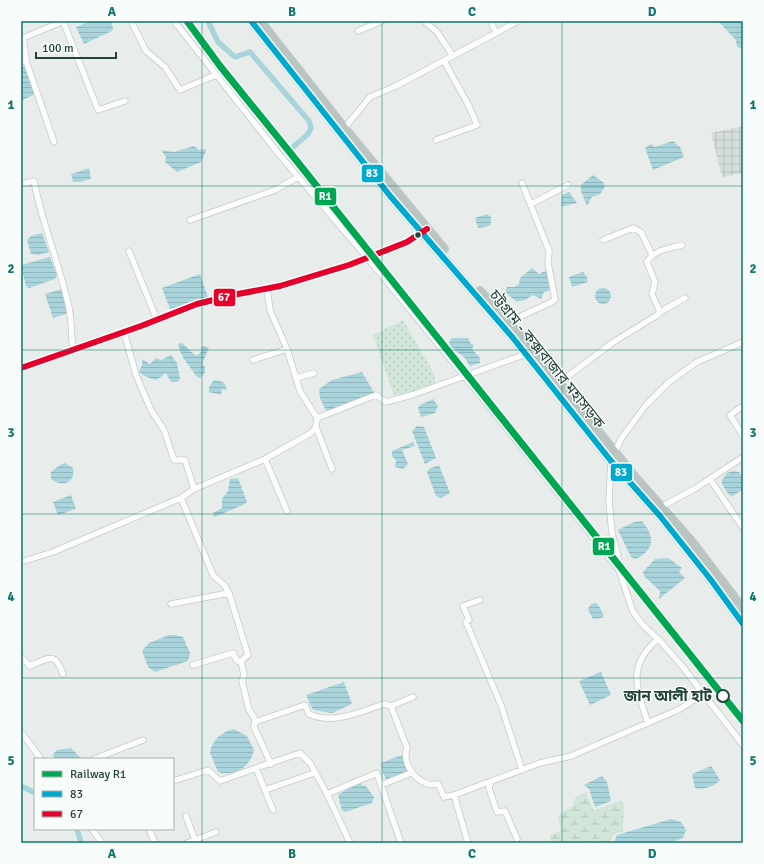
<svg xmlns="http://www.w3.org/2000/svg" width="764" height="864" font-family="Signika,'Noto Sans Bengali',sans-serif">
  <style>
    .industrial { fill: url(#industrial-grid) }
    .wetland { fill: url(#wetland-marsh) }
    .park { fill: url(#park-dots) }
    .water { fill: url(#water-rules) }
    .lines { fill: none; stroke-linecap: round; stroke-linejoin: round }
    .canal { stroke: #a9d4db; stroke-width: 5.5 }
    .minor-casing { stroke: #c5cac8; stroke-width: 7 }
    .highway-casing { stroke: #c3ccc9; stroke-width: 10 }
    .minor { stroke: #fcfcfc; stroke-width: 5.5 }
    .highway { stroke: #bcc4c2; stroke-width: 8 }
    .bus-1-casing { stroke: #f7fbf9; stroke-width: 9 }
    .bus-2-casing { stroke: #f7fbf9; stroke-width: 9 }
    .bus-1 { stroke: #00a9ce; stroke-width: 6 }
    .bus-2 { stroke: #e4002b; stroke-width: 6 }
    .rail-1-casing { stroke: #f7fbf9; stroke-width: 10 }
    .rail-1 { stroke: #00a651; stroke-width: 7 }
    .grid { fill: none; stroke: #0f766e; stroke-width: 1; stroke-opacity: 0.55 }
    .bus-dot { fill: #24423a; stroke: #f7fbf9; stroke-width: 1.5 }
    .stop-dot { fill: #f7fbf9; stroke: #24423a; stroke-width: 2 }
    .labels { text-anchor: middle; stroke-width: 3; stroke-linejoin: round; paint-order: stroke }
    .street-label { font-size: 15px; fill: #24423a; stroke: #f7fbf9 }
    .stop-label { font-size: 15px; font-weight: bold; fill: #24423a; stroke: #f7fbf9; text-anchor: end }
    .line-badge { stroke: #f7fbf9; stroke-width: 1.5 }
    .badge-label { font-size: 11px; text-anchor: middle; font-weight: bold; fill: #fff }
    .neatline { fill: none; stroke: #0f766e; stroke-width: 1.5 }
    .grid-label { font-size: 13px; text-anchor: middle; font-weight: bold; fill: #0f766e }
  </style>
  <defs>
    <pattern id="industrial-grid" width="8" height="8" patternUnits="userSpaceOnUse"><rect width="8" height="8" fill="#d6dedb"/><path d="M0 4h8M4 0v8" fill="none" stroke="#b8c0bd"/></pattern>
    <pattern id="wetland-marsh" width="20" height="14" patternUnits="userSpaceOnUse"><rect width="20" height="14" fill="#d1e6d8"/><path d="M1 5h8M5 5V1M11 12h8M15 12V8" fill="none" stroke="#b3c6ba"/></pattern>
    <pattern id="park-dots" width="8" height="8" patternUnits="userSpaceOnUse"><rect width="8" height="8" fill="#d1e6d8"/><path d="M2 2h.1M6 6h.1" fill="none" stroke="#b3c6ba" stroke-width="1.8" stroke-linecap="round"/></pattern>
    <pattern id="water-rules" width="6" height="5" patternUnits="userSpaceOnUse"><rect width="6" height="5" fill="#a9d4db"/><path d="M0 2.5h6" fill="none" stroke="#91b7bd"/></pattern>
  </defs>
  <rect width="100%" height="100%" fill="#e8edeb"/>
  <path class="industrial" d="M743,126V173L722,177L711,133Z"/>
  <path class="wetland" d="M586,792L594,811L621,800L624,805L623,831L613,835L610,843H552L549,836L561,831L558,816L573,805L575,798Z"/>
  <path class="park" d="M403,320L432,370L436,382L411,392L394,395L373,335Z"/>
  <path class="water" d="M91,21H111L113,28L112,31L84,44L76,27Z
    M718,21H743V48L737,47L736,40Z
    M21,66L25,67L30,76L35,94L21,101Z
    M673,141L680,147L684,157L653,170L645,148L651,144L655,147Z
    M194,146L199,150L205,149L206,151L201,162L177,172L165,162L166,157L161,150L174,152Z
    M89,168L91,179L80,182H73L71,174Z
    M593,175L603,182L605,187L600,194L592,197L587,206L581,191V185Z
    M569,192L577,203L561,207L562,195Z
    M487,214L491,217V225L486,227L478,228L475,218Z
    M42,233L49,252L39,255L31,254L27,240L31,236Z
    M50,257L57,275L55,279L29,288L26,286L21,265Z
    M532,268L539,274L545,271L549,276L552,290L544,292L541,299L533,295L525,300L517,302L505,292L507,287H514L519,284L520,278Z
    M583,272L587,277L588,282L572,287L569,277Z
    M200,274L208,297L170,309L162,288Z
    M595 296a8 8 0 1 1 16 0a8 8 0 1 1-16 0Z
    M62,289L67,309L66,314L53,318L45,294Z
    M452,338H468L471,344L474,345L472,349L480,358V363L470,366L464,357L451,347L449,342Z
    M182,343L196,356L201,352L202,346L209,348L202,364L205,367V373L200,378L196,376C188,363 182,360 178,344Z
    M171,355L177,363L180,379L177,382H171L166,373C164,374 160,378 158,379C153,381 142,375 139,372L142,365V359L150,364L156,358L161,360Z
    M362,372L375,394L326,411L320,398L319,389L332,380Z
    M214,380C222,381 225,382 227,390L222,389L221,395L209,392V387Z
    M433,399L438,406L435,413L421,417L418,408L420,405Z
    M417,426L424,427L436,458L425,464L412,431Z
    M413,442L415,446L402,450L408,464L403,469L395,467L396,460L392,456V451Z
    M65,463L73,468C76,484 61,487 51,479V472L60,465Z
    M439,465L450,493L441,498L436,496L427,472L429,469Z
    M733,471L739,472L743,477V489L733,496L729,495L722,484V480L727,473Z
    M238,478L247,502L243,505L214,517L213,513L222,508V499L228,491L230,479Z
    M71,495L76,509L58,515L53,502Z
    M642,521C655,537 655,549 636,559L631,557L618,530L634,522Z
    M668,558L682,568L679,572L685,578L659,599L660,591L644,576L643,572L655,559Z
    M596,603L599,606L604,616L602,618L593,619L588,609L591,604Z
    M169,635H176L183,637L190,653L188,661L155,672L148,667L142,651L149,643Z
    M601,672L611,695L590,705L579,681Z
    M344,682L352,704L332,713L313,710L306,695Z
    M234,729L247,736L254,750C251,766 235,777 218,772L210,753C212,740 221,732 234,729Z
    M71,748L82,759H54L53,754L57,750Z
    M402,755L409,771L386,779L382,771L381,763Z
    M711,766L720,780C714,787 703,790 695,788L692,774Z
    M602,776L607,782L611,801L595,807L589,789L584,785Z
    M360,781L362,786L365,785L374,797L372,803L345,812L342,811L338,795Z
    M671,819L681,822L686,830L683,838L669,843H614L617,835Z"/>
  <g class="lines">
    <path class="canal" d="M208,21L218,42L235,57L250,52L309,121L311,128L308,134L292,148
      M21,786L35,793
      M77,829L81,843"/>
    <defs>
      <path id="minor" d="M63,21L98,110L125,101
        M131,21L146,51L165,67L180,90L216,75
        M174,21L278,153L380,273L492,410L619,570
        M424,21L437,32L453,56
        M358,31L382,21
        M496,33L518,21
        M26,61L54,142
        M21,62L26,59L23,38L64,21
        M343,130L370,97L396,86L496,33L491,21
        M436,140L477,125L469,106L444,61
        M21,184L34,181C42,224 60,265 69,308C72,321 71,336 73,350
        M531,204L568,185
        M190,220L275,190L298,177
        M603,240L633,228L641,232L652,255
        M129,251L157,320
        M660,312L685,298
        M508,322L552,302L555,299L548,263L549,251L522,183
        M124,332L136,375L151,410L164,430L174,460H185L194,489
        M743,342L697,362L669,382L645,406L621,439L611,461L609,501L612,533L618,556L619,570L633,612L642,624L660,641L682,666L743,745
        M253,360L287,349
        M21,368L141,326L197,304L238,294L280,286L349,265L407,242L424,232
        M296,378L314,373
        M556,385L615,341L656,316L660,312L652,294L655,282L647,262C655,249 668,249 682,245
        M743,406L730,415L743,436
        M317,418L376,395L386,402L412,395L526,354
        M316,427L332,469
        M265,459L287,511
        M710,479L743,528
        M181,498L213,575L225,586L229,593L248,655L241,661L244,675L242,681L249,710L254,717L255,722L254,727L271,764
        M661,507L696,488L743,457
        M21,562L53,552L181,498L194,489L265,459L311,433L316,427L317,418L300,391L287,349L270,310L267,289
        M480,600L463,606L469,620L466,622L501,705L522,770
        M171,604L229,593
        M21,657L30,666C49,658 55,651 63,674
        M193,665L233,653L237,661H241
        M391,706L413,697
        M255,722L305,705L309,714C333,725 360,712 384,704L391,706L407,748C402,762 414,780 428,784C430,785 435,784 438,784L444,797L454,795L540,763L571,756L680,709L715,686
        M648,723C637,689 626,666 658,639
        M21,732L41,759
        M94,759L143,740
        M256,768L300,753L310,763L327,794
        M173,781L208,770L220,781L256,768L273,810
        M491,781L489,788L497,812L505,811L517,839
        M381,785L401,843
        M265,790L314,773
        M454,795L468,843
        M186,816L196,843
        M92,829L102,843
        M149,829L155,843
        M187,843L216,832
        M350,843L327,794L377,773L381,785L411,773"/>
      <path id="highway" d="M251,21L391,197L513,338L611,461L660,516L711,580L743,624
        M260,21L345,129L444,249
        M480,291L531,348L634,476L692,542L743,609"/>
    </defs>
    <use href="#minor" class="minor-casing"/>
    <use href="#highway" class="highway-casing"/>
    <use href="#minor" class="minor"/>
    <use href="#highway" class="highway"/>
    <defs>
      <path id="bus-1" d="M251,21L391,197L513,338L611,461L660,516L711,580L743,624"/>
      <path id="bus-2" d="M21,368L141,326L197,304L238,294L280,286L349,265L407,242L427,229"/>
    </defs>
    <use href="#bus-1" class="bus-1-casing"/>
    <use href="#bus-2" class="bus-2-casing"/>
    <use href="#bus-1" class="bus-1"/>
    <use href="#bus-2" class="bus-2"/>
    <defs>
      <path id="rail-1" d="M187,21L220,66L288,150L743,721"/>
    </defs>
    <use href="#rail-1" class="rail-1-casing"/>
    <use href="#rail-1" class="rail-1"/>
  </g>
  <path class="grid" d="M202,21V843M382,21V843M562,21V843M21,186H743M21,350H743M21,514H743M21,678H743"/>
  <circle class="bus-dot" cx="418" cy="235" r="3.5"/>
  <circle class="stop-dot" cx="723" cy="696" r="6"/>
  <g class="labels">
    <g class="street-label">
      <text transform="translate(547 359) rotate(51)" y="5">চট্টগ্রাম - কক্সবাজার মহাসড়ক</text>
    </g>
    <g class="stop-label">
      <text x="712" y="701">জান আলী হাট</text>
    </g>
  </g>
  <g class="line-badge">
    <rect x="361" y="164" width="23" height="19" rx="4" fill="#00a9ce"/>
    <rect x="314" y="187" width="23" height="19" rx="4" fill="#00a651"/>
    <rect x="213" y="288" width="23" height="19" rx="4" fill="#e4002b"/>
    <rect x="610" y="463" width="23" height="19" rx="4" fill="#00a9ce"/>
    <rect x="592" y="537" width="23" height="19" rx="4" fill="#00a651"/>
  </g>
  <g class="badge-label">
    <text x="372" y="177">83</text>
    <text x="325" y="200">R1</text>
    <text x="224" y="301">67</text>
    <text x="621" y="476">83</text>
    <text x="604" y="550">R1</text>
  </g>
  <rect width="764" height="864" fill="none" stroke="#f7fbf9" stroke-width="44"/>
  <rect x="34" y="758" width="140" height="72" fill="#f7fbf9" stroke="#a3b1ad"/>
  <rect x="42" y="771" width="20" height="6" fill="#00a651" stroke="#a3b1ad"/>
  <text x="70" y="778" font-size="12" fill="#24423a">Railway R1</text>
  <rect x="42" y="791" width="20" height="6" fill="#00a9ce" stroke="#a3b1ad"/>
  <text x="70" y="798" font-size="12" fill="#24423a">83</text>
  <rect x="42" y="811" width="20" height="6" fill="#e4002b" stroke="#a3b1ad"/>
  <text x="70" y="818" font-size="12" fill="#24423a">67</text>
  <path d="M36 52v6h80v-6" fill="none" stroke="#24423a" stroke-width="2"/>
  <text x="42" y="52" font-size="12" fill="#24423a" stroke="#f7fbf9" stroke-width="3" paint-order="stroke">100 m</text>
  <rect x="22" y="22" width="720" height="820" class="neatline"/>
  <g class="grid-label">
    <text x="112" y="16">A</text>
    <text x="292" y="16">B</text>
    <text x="472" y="16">C</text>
    <text x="652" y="16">D</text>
    <text x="11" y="109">1</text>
    <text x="753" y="109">1</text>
    <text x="11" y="273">2</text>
    <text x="753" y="273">2</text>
    <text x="11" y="437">3</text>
    <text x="753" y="437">3</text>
    <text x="11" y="601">4</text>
    <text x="753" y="601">4</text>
    <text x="11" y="765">5</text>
    <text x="753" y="765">5</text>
    <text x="112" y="858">A</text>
    <text x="292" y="858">B</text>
    <text x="472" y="858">C</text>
    <text x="652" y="858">D</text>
  </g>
</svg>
